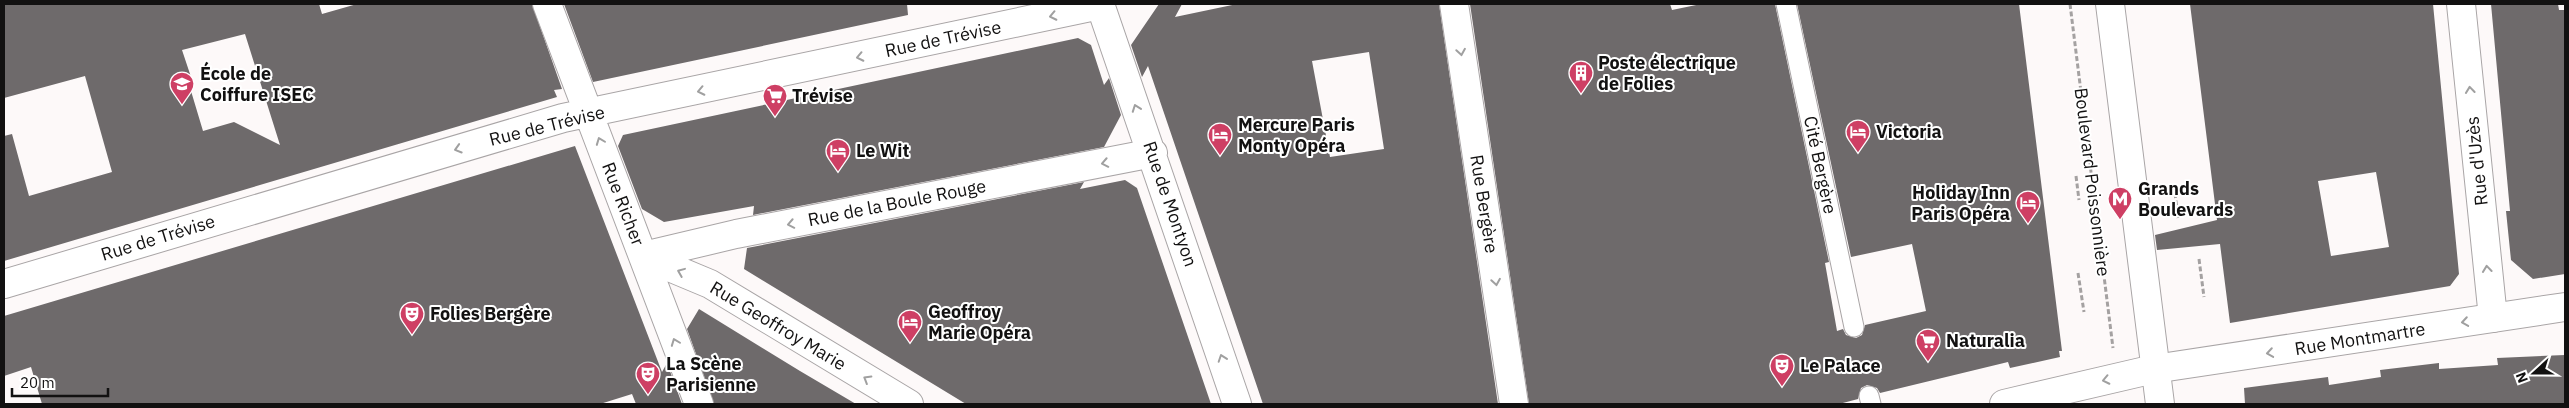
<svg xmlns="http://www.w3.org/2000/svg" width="2569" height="408" font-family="'IBM Plex Sans',sans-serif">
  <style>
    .building { fill: #6e6a6b; fill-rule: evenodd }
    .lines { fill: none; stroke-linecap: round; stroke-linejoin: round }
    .service-casing { stroke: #a9a5a6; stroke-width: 21 }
    .minor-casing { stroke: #a9a5a6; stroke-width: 30 }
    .tertiary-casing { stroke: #a9a5a6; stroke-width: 30 }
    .secondary-casing { stroke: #a9a5a6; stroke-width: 30 }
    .primary-casing { stroke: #a9a5a6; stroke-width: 30 }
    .path { stroke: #a4a1a1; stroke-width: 3; stroke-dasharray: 5 2.5; stroke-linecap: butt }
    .service { stroke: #fff; stroke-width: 19 }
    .minor { stroke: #fff; stroke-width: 28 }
    .tertiary { stroke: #fff; stroke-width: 28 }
    .secondary { stroke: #fff; stroke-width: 28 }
    .primary { stroke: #fff; stroke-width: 28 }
    .oneway { stroke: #a0a0a0 }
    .labels { text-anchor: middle; stroke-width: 4; stroke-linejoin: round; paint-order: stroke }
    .street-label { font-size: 18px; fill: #121111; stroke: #fff }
    .poi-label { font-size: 18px; font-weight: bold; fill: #121111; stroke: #fff; text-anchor: start }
  </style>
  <rect width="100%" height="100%" fill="#fdf9f9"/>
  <path class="building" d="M4,4H319L322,14L357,4H532L562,89L554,90L557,97L4,261V136L12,134L29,196L112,172L85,76L4,98ZM245,34L280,145L234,122L203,131L188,81L192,80L182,50Z
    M564,4H907L908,15L593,82Z
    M1159,4H1182L1175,17L1237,4H1439L1498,404H1263L1148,66L1142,77L1131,45ZM1369,52L1384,149L1330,157L1312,61Z
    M1470,4H1670L1672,10L1701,4H1775L1829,262L1825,263L1837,331L1843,329L1846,335L1856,338L1862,335L1865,325L1926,311L1912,244L1851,257L1797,4H2019L2062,351H2059L2060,357L2010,368L2008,362L1880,393L1877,388L1867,385L1861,388L1858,399L1839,404H1529Z
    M2190,4H2433L2459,274L2450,286L2230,323L2220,244L2157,250L2155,235L2217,220ZM2376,172L2389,247L2331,256L2318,181Z
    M2491,4H2558L2559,10H2565V274L2533,279L2511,260L2506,211H2510Z
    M1078,38L1091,45L1104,85L1109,78L1121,115L1104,147L753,215L754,206L664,222L642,209L618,146L623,135Z
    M575,146L662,372L667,363L682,404H636L632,394L600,404H42L31,367L4,376V316Z
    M1125,180L1137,188L1211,404H966L744,269L747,248L1084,182L1080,189Z
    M699,309L800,371L856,404H714L687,329Z
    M2565,355V404H2245L2244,388L2328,377L2329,385L2381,377L2380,370L2439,363V369L2498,365L2497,358Z"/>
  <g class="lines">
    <defs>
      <path id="service" d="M1786,4L1854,327
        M1869,396L1871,404"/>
      <path id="minor" d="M547,4L699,404
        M1100,4L1237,404
        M1454,4L1514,404
        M2461,4L2493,318
        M643,256L736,234L1153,153
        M643,256L710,284L909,404
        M4,284L563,118L1100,5"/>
      <path id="tertiary" d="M2004,404L2154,369"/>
      <path id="secondary" d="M2154,369L2565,307"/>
      <path id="primary" d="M2110,4L2160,404"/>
    </defs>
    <use href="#service" class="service-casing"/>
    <use href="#minor" class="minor-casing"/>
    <use href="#tertiary" class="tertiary-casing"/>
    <use href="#secondary" class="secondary-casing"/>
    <use href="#primary" class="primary-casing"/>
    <path class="path" d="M2070,4L2113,348
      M2076,176L2079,200
      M2175,193L2178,218
      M2199,259L2204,297
      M2078,273L2084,312"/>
    <use href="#service" class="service"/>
    <use href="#minor" class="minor"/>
    <use href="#tertiary" class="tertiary"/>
    <use href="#secondary" class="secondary"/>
    <use href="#primary" class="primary"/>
  </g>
  <defs><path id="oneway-chevron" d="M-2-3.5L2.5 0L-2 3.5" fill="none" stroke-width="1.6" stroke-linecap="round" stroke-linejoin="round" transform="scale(1.25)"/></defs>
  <g class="oneway">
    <use href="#oneway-chevron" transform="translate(1053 16) rotate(168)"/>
    <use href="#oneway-chevron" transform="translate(1461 52) rotate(81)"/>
    <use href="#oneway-chevron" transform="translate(860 57) rotate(168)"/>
    <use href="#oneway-chevron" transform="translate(2470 90) rotate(-96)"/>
    <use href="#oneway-chevron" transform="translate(701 91) rotate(168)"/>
    <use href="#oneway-chevron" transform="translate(1136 108) rotate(-110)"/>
    <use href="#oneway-chevron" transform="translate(600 141) rotate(-111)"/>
    <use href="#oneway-chevron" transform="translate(458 149) rotate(163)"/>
    <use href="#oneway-chevron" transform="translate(1105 163) rotate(169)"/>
    <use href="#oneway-chevron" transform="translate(791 224) rotate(169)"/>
    <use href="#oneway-chevron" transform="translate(2487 269) rotate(-96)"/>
    <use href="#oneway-chevron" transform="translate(681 272) rotate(-158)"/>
    <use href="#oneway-chevron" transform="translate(1496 282) rotate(81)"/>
    <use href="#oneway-chevron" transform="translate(2465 322) rotate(171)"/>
    <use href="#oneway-chevron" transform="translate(675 342) rotate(-111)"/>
    <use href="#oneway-chevron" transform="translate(2270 353) rotate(171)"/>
    <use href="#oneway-chevron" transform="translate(1222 358) rotate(-109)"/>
    <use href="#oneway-chevron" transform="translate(867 379) rotate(-149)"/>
    <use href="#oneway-chevron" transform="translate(2106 380) rotate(168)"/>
  </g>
  <defs>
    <symbol id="building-pin" viewBox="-11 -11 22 30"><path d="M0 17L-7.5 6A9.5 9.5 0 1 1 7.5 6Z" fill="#ce3f64" stroke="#fff"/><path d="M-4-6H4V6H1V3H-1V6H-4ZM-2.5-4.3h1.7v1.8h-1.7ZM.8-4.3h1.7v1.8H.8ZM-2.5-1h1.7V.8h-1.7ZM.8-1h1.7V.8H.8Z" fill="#fff"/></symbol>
    <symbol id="school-pin" viewBox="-11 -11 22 30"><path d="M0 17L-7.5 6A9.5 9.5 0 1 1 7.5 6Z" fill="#ce3f64" stroke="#fff"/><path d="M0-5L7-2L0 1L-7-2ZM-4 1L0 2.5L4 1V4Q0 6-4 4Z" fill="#fff"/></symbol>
    <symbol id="supermarket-pin" viewBox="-11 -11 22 30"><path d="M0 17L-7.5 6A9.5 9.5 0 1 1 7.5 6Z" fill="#ce3f64" stroke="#fff"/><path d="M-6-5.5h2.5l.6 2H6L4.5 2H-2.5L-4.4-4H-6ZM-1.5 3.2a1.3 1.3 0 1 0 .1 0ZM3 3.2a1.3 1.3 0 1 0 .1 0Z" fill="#fff"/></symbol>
    <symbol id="hotel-pin" viewBox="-11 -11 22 30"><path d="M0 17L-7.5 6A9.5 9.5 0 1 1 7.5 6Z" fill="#ce3f64" stroke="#fff"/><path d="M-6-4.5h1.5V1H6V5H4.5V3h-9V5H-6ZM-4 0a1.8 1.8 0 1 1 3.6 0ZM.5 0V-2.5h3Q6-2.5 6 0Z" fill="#fff"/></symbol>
    <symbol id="metro-pin" viewBox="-11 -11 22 30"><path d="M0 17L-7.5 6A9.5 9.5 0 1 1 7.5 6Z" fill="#ce3f64" stroke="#fff"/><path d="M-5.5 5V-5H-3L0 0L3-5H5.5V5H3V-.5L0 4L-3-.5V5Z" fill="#fff"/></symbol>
    <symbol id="theatre-pin" viewBox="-11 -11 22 30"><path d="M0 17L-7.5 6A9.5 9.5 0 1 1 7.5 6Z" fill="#ce3f64" stroke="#fff"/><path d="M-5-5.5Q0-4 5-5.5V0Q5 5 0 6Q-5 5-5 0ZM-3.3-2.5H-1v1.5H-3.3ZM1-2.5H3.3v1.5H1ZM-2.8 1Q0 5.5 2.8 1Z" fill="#fff"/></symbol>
  </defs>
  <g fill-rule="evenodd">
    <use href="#building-pin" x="1567" y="59" width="28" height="38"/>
    <use href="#school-pin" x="168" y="70" width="28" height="38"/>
    <use href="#supermarket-pin" x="761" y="82" width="28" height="38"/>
    <use href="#hotel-pin" x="1844" y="118" width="28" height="38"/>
    <use href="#hotel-pin" x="1206" y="121" width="28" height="38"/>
    <use href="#hotel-pin" x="824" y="137" width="28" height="38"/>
    <use href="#metro-pin" x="2106" y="185" width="28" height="38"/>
    <use href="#hotel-pin" x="2014" y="189" width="28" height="38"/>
    <use href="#theatre-pin" x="398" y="300" width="28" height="38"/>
    <use href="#hotel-pin" x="896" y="308" width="28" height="38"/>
    <use href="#supermarket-pin" x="1914" y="327" width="28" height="38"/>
    <use href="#theatre-pin" x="1768" y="352" width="28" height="38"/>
    <use href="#theatre-pin" x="634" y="360" width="28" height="38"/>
  </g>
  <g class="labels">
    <g class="street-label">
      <text transform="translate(943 39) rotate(-12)" y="6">Rue de Trévise</text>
      <text transform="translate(547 126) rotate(-14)" y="6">Rue de Trévise</text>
      <text transform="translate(2477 161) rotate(-96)" y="6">Rue d'Uzès</text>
      <text transform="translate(1820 165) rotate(78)" y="6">Cité Bergère</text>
      <text transform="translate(2092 182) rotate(83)" y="6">Boulevard Poissonnière</text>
      <text transform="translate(897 203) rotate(-11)" y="6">Rue de la Boule Rouge</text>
      <text transform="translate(623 204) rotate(69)" y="6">Rue Richer</text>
      <text transform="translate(1170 204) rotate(71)" y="6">Rue de Montyon</text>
      <text transform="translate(1484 204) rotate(81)" y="6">Rue Bergère</text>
      <text transform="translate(158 238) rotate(-17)" y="6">Rue de Trévise</text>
      <text transform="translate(778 326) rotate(31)" y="6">Rue Geoffroy Marie</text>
      <text transform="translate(2360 339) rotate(-9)" y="6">Rue Montmartre</text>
    </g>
    <g class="poi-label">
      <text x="1598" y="69">Poste électrique<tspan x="1598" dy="21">de Folies</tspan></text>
      <text x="200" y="80">École de<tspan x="200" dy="21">Coiffure ISEC</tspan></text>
      <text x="792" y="102">Trévise</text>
      <text x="1238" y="131">Mercure Paris<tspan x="1238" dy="21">Monty Opéra</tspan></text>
      <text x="1876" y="138">Victoria</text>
      <text x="856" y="157">Le Wit</text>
      <text x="2138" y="195">Grands<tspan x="2138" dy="21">Boulevards</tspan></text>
      <text x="2010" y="199" text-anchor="end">Holiday Inn<tspan x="2010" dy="21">Paris Opéra</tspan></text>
      <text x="928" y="318">Geoffroy<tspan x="928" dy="21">Marie Opéra</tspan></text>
      <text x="430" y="320">Folies Bergère</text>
      <text x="1946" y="347">Naturalia</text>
      <text x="666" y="370">La Scène<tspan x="666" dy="21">Parisienne</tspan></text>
      <text x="1800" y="372">Le Palace</text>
    </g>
  </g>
  <rect width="2569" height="408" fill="none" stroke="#121111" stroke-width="10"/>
  <g transform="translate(2534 373) rotate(249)" stroke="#ffffff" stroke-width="4" paint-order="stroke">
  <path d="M0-4L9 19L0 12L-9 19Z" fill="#121111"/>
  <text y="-8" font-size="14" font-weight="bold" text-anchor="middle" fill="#121111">N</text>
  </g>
  <path d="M12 388v8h96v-8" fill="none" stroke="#121111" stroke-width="2.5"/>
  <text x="20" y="388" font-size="15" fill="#121111" stroke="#ffffff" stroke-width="4" paint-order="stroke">20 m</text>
</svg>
